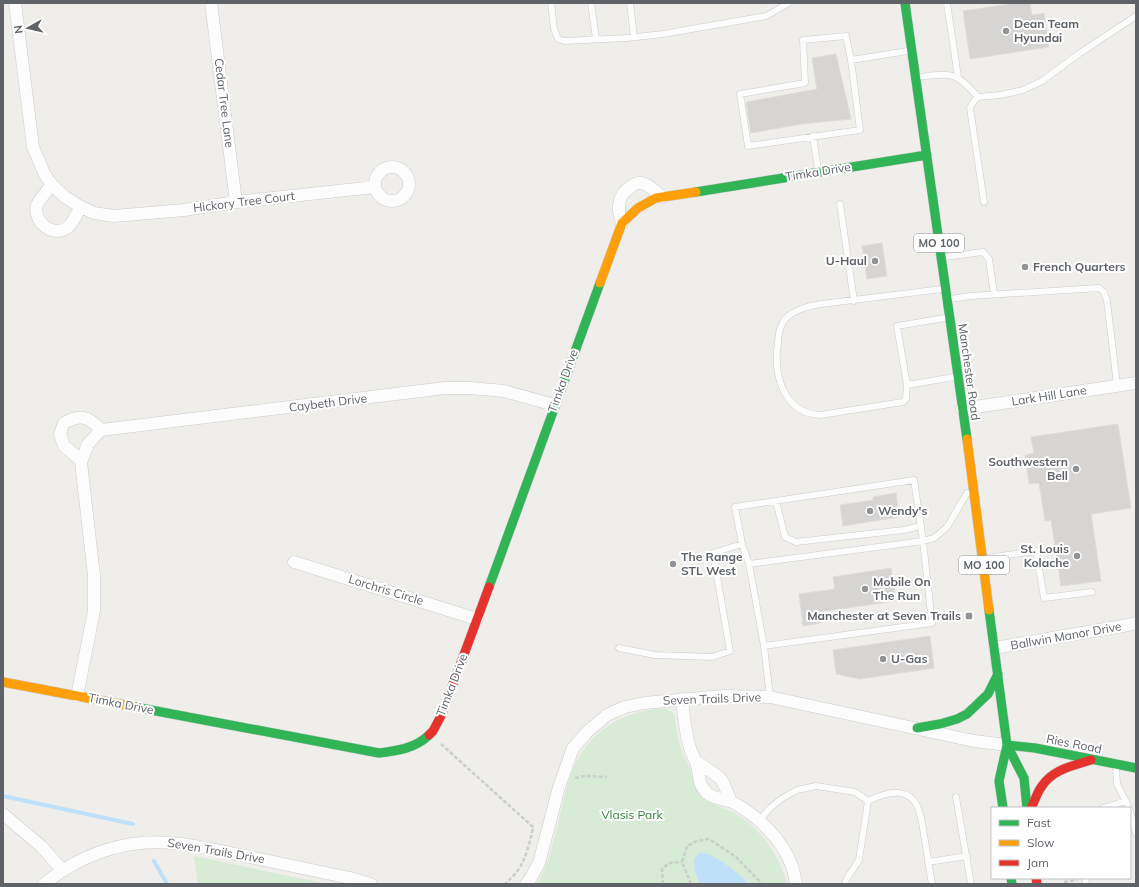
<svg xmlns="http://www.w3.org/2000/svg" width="1139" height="887" font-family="Mulish,sans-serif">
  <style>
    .green { fill: #d8ebd6 }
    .water { fill: #bfe0f9 }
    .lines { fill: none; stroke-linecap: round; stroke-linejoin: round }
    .stream { stroke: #bfe0f9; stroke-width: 4 }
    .building { fill: #d6d5d3; stroke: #deddd9 }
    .lane-casing { stroke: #cbcccc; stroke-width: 7 }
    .street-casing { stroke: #cbcccc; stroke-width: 13 }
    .fast-casing { stroke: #cacacb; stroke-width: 10 }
    .slow-casing { stroke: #cacacb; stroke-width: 10 }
    .jam-casing { stroke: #cacacb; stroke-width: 10 }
    .path { stroke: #cacfcc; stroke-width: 2.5; stroke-dasharray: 4 2; stroke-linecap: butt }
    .lane { stroke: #fdfcfc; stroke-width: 6 }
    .street { stroke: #fdfcfc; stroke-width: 12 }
    .fast { stroke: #30b455; stroke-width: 9 }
    .slow { stroke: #ff9f0a; stroke-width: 9 }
    .jam { stroke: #e5322d; stroke-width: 9 }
    .poi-dot { fill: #919496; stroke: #fff; stroke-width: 1.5 }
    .labels { text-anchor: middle; stroke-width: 4; stroke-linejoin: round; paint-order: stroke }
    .shield { fill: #fff; stroke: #8f9295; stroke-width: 1 }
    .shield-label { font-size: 11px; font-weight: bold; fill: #5f6368 }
    .poi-label { font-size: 12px; font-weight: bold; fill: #5f6368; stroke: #fff; text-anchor: start }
    .street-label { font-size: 12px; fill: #5f6368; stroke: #fff }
    .park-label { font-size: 12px; fill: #348238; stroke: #fff }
  </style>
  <rect width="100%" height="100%" fill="#efeeea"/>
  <path class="green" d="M656,709H667L674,714C676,725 677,737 681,748C684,757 690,766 693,776C695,783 696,790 701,795C711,805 725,808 736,814C762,830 779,855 787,884H537C546,869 550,853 555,836C561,814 567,775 579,757C597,727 622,714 656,709Z
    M194,856L327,884H198Z"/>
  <path class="water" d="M700,852C717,855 737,872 749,884H700L695,871L694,859Z"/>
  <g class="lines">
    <path class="stream" d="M3,796L133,824
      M154,861L167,884"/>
  </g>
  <path class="building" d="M1017,3H1030L1032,15L1044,13L1049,47L970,59L963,11Z
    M836,54L851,119L802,124L751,133L746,102L817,89L812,58Z
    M882,243L887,276L867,279L862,246Z
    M1118,424L1131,508L1091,514L1101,581L1061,586L1051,520L1045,521L1039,483L1029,484L1025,455L1034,453L1031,437Z
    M896,493L899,517L843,526L840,505L873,500V497Z
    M891,568L896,601L819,612L821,623L803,626L799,594L835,589L833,577Z
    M930,636L934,668L860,679L836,674L833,650Z"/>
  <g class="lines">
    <defs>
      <path id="lane" d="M551,3L554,29L558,39L564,41L627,38L663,34L766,16L789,3
        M591,3L596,39
        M630,3L634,37
        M947,3L958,77
        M851,60L846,36L803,40L805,83L740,94L748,146L860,130L851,60L908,51
        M918,77C952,73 955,71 978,97
        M813,136L818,170
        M984,202L970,108L974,101L978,97L1000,95L1023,90L1042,81L1080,53L1136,16
        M840,204L854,301
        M944,257L983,252L989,259L994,294
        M942,289L821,304C808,306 791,310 783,322C780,328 778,337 778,343C773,374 783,413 820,415L903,402L906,399L907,385L954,377
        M950,299L971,296L1099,288L1104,292L1107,301L1117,385
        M907,385L897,326L945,318
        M776,501L785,537L796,542L904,530L921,526
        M987,558L1036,551L1044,598L1092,592
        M749,564L923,541L934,538L947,527L967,493
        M764,646L932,623L923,541L914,480L735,507L742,544L749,564L764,646L770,697
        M619,648L655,655L712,657L730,651L713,553L742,544
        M1116,766L1117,784L1129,808
        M956,797L971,884
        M868,801C888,791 913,785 920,814C922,821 923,828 924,835C927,851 929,868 932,884
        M1103,808L1126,801
        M1130,811L1136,833
        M759,821L769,809L781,799L797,790L816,786L855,792L868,801
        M928,862L967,856
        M1085,878L1086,884
        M845,884C847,875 854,869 859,860L868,801"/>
      <path id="street" d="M15,3L33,147L44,173L52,185L65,197L81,207L94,213L114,216L184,210L236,202L375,187
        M211,3L236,202
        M375 184a17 17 0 1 1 34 0a17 17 0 1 1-34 0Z
        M52,185C47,191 40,198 37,205C32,222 55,240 69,226C74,221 77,213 81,207
        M622,223C617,210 617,196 630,187C633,185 638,182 641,183C649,184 656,192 662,197
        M962,409L1136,383
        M81,460L64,446L60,434L64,423C81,414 88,416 101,430
        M294,562L477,619
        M995,648L1128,625L1136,623
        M77,696L94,611V576L81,462L88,444L101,430L445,388H470L504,391L554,405
        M682,699C684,717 685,734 691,751C692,755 695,758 696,762C700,773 697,784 707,793C715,800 724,798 732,802C757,815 782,839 792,866C794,872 795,878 796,884
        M697,762L719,777L723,782L731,801
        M3,814L42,847L63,871
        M44,884C69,864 100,849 132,844C167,838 205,848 240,855C277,863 313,870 350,878L371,884
        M526,884L529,881L539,863L559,787L573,748L588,731L607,715L625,707L644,703L724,696L770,697L974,741L1007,745"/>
      <path id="fast" d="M905,3L967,439
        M696,192L927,155
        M489,587L600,283
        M989,610L1007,745L1024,778L1027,808
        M135,707L379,753C397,751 416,748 429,735
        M917,728L940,724L957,719L967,714L988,694L998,674
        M1007,745L1035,748L1136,768
        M1003,808L999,781L1007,745
        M1011,878L1012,884"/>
      <path id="slow" d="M600,283L622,223L638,208L656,198L696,192
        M967,439L989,610
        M3,682L135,707"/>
      <path id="jam" d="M429,735L433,731L442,714L489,587
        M1031,808C1035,801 1037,792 1042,786C1053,769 1073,766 1091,760
        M1036,878L1037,884"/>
    </defs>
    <use href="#lane" class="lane-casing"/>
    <use href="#street" class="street-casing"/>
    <use href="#fast" class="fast-casing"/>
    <use href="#slow" class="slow-casing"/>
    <use href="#jam" class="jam-casing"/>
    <path class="path" d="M441,744L533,827C532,836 525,860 520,867C516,874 510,879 505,884
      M575,778L585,776L607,777
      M1064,882L1077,880
      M663,884L662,869L669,863L682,862
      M691,884L682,862L687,846L697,841L709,839L736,857L762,884"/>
    <use href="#lane" class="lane"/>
    <use href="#street" class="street"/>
    <use href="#fast" class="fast"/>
    <use href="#slow" class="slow"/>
    <use href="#jam" class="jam"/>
  </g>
  <g class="poi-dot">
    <circle cx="1006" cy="31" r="4"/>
    <circle cx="875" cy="261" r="4"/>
    <circle cx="1025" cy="267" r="4"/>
    <circle cx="1076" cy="469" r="4"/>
    <circle cx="870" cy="511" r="4"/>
    <circle cx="1077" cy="556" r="4"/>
    <circle cx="673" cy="564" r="4"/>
    <circle cx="865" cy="589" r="4"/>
    <rect x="965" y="612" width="8" height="8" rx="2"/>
    <circle cx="883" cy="659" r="4"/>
  </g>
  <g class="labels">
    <g class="shield">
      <rect x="914" y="234" width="50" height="18" rx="3"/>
      <rect x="959" y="556" width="50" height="18" rx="3"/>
    </g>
    <g class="shield-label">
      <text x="939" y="247">MO 100</text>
      <text x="984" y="569">MO 100</text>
    </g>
    <g class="poi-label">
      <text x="1014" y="28">Dean Team<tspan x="1014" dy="14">Hyundai</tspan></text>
      <text x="867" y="265" text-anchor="end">U-Haul</text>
      <text x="1033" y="271">French Quarters</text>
      <text x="1068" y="466" text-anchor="end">Southwestern<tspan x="1068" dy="14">Bell</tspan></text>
      <text x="878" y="515">Wendy's</text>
      <text x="1069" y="553" text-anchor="end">St. Louis<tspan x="1069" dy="14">Kolache</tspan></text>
      <text x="681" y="561">The Range<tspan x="681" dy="14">STL West</tspan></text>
      <text x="873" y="586">Mobile On<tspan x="873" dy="14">The Run</tspan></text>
      <text x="961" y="620" text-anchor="end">Manchester at Seven Trails</text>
      <text x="891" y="663">U-Gas</text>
    </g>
    <g class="street-label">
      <text transform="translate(224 103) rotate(83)" y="4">Cedar Tree Lane</text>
      <text transform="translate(818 172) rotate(-9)" y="4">Timka Drive</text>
      <text transform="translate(244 202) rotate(-7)" y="4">Hickory Tree Court</text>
      <text transform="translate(969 372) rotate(82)" y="4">Manchester Road</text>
      <text transform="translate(563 381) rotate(-70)" y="4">Timka Drive</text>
      <text transform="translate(1049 396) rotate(-9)" y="4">Lark Hill Lane</text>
      <text transform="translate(328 403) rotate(-7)" y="4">Caybeth Drive</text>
      <text transform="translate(386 590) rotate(17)" y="4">Lorchris Circle</text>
      <text transform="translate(1066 636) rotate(-10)" y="4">Ballwin Manor Drive</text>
      <text transform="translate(452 685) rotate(-69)" y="4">Timka Drive</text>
      <text transform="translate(712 699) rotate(-2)" y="4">Seven Trails Drive</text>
      <text transform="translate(121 704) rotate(11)" y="4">Timka Drive</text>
      <text transform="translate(1074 744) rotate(11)" y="4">Ries Road</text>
      <text transform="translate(216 851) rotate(10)" y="4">Seven Trails Drive</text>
    </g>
    <g class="park-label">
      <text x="632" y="819">Vlasis Park</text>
    </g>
  </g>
  <rect width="1139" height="887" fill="none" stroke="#5f6368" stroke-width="8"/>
  <rect x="991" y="807" width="140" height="72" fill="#ffffff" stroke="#bfc1c3"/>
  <rect x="999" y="820" width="20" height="6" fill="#30b455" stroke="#bfc1c3"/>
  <text x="1027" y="827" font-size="12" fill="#5f6368">Fast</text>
  <rect x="999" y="840" width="20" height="6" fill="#ff9f0a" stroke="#bfc1c3"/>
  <text x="1027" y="847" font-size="12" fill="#5f6368">Slow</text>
  <rect x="999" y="860" width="20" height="6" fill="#e5322d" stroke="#bfc1c3"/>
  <text x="1027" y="867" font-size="12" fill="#5f6368">Jam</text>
  <g transform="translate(28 28) rotate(262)" stroke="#ffffff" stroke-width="3" paint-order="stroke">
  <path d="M0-3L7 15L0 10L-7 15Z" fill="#5f6368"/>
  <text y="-6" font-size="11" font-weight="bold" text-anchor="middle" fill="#5f6368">N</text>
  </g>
</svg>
